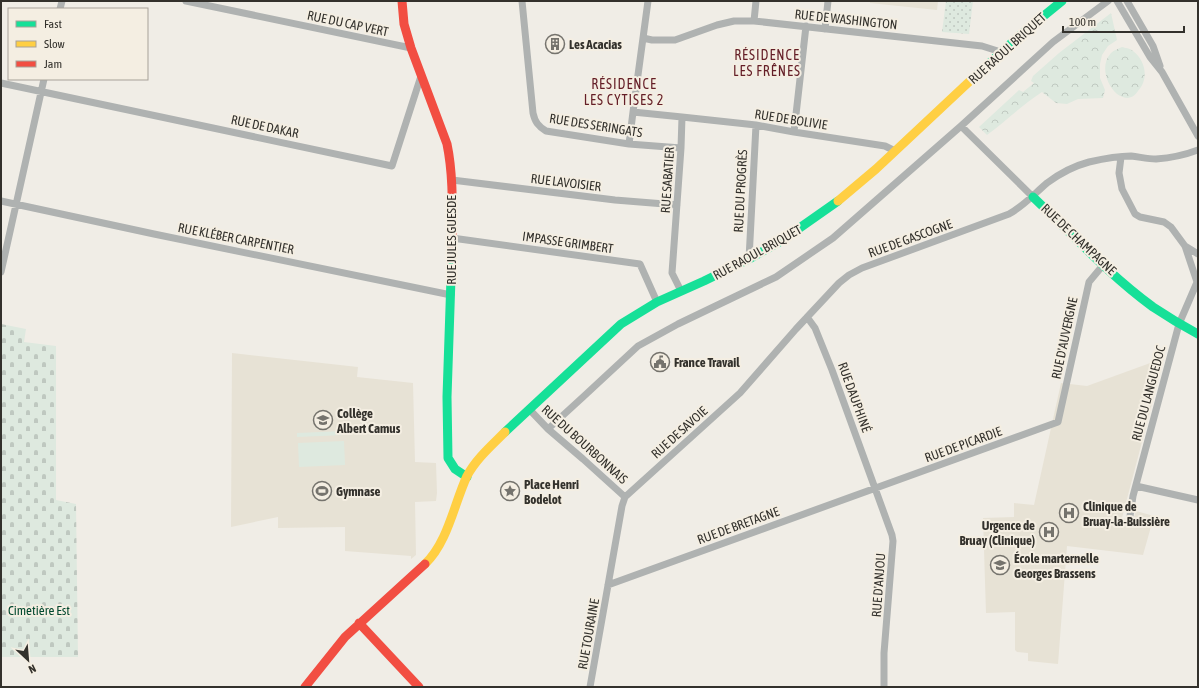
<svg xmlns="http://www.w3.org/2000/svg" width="1199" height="688" font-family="'Asap Condensed',sans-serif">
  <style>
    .built { fill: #e7e2d5 }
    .grass { fill: url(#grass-dots) }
    .cemetery { fill: url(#cemetery-stones) }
    .park { fill: url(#park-crowns) }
    .pitch { fill: #dee9df }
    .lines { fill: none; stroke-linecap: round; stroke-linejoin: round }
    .street { stroke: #afb2b1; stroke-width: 7 }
    .fast { stroke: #16e098; stroke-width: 9 }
    .slow { stroke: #ffcf43; stroke-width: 9 }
    .jam { stroke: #f24e42; stroke-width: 9 }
    .labels { text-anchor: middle; stroke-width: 4; stroke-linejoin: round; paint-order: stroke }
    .street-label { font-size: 13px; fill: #33312c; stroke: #f4eee2 }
    .poi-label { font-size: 13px; font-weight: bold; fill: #33312c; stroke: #f4eee2; text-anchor: start }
    .park-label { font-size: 13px; fill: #02492f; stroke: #f4eee2 }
    .neighbourhood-label { font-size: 14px; letter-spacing: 1px; fill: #641e27; stroke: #f4eee2 }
  </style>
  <defs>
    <pattern id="grass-dots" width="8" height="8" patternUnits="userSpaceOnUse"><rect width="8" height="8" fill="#dee9df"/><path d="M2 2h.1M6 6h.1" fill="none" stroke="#bfc8c0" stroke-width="1.8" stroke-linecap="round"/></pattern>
    <pattern id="cemetery-stones" width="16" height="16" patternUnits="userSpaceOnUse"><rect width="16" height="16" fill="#dee9df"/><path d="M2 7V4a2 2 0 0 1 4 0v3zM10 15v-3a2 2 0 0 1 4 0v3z" fill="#bfc8c0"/></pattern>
    <pattern id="park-crowns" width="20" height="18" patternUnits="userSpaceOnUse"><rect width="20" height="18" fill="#dee9df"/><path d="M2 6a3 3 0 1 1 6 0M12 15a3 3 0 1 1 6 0" fill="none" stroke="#bfc8c0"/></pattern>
  </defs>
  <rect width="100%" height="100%" fill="#f0ede6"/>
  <path class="built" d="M870,1H938L937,10L870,3Z
    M232,353L358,367L357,377L413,383L415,462L436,463L437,493L436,501L415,502L416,555L411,559V556L345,551V527L278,528V517L231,527Z
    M1164,358L1122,518L1133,520L1136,511L1154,516L1143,555L1067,546L1058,664L1028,661V653L1017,652L1015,650V612L986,613L983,518L1014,517V503L1034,505L1061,383L1087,386Z"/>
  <path class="grass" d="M946,1H973L969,34L942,32Z"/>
  <path class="cemetery" d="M1,324L26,329L24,342L56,346V500L76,504L78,657H1Z"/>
  <path class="park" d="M1111,13L1117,40L1108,46L1102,55L1100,64V78L1105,90L1103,98L1078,99L1067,104L1056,103L1042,92C1022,105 1006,121 987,135L979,127L1019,90L1023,92L1034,83L1031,81L1033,76L1059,53Z
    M1122,47C1125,48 1130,48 1133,51C1146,61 1149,79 1138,91C1135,95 1133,97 1128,98C1124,98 1120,96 1117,94C1106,84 1100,65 1111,53C1114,50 1118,49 1122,47Z"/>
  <path class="pitch" d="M345,431V435L297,437V433Z
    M344,441L345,465L299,467L298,443Z"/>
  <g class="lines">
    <path class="street" d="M186,1L411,48
      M522,1L533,113C535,122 538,126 546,131L629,144L681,148
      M1117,1L1150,57L1162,72L1198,136
      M1127,1L1153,46L1160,66
      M60,9L62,1
      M754,21L756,1
      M825,29L828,1
      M643,38L652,40H675L717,25L734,21H754L982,46L1001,52
      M1,83L392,166L421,76
      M633,112L682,117L681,148L672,273L681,291
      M682,117L756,125L794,132L885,146L895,151
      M961,126L1033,197
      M794,132L806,26
      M629,144L633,112L648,1
      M1121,157L1119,173L1122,189L1135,214L1140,217L1164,222L1171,227L1185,246L1197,282
      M452,180L615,200L677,205
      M1,201L154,234L451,295
      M452,238L640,264L657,302
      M1185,246L1198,254
      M749,259L756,125
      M1,272L44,79
      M807,317L815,328L832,370L892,535L893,541L884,653V687
      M529,409L548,429L583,459L625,497
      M548,429L583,397L638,346L678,324L776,277L833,238L961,126L1053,42L1108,1
      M1136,486L1198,500
      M1130,516L1133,496L1179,324L1198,280
      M608,585L1058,422L1089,282L1104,264
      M590,687L622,506L625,497L740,393L796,329L839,283L849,275L862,268L1009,214C1025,205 1034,194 1047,183C1059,174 1074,166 1089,162C1102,159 1118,156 1131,156C1140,157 1148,159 1156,159C1170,158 1185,155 1198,150"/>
    <path class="fast" d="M971,80L1019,36L1062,1
      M1033,197C1072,234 1109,275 1153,307C1168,317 1183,326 1198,334
      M452,248L447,397L448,458L455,469L467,477
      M505,432L621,324L657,302L704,281L749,259L781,241L838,201"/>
    <path class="slow" d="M838,201L876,169L971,80
      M425,564C448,542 454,504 467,476C476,459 491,446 505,432"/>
    <path class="jam" d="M402,1L404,24L411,48L447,144C454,178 452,213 452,248
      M359,623L419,687
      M305,687L345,637L425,564"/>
  </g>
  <defs>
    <symbol id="building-ring" viewBox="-11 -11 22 22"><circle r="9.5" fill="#f4eee2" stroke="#75736d" stroke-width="1.5"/><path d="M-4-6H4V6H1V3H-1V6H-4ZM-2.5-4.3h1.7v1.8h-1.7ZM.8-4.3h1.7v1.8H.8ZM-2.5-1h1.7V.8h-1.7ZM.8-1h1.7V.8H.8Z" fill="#75736d"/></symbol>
    <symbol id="civic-ring" viewBox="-11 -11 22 22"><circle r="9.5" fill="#f4eee2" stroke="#75736d" stroke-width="1.5"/><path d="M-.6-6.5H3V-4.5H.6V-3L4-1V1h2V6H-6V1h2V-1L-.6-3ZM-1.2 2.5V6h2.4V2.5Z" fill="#75736d"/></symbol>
    <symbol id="school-ring" viewBox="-11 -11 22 22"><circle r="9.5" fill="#f4eee2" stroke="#75736d" stroke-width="1.5"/><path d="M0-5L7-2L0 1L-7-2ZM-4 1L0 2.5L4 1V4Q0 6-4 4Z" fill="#75736d"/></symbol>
    <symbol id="stadium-ring" viewBox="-11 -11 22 22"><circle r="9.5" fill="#f4eee2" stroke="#75736d" stroke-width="1.5"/><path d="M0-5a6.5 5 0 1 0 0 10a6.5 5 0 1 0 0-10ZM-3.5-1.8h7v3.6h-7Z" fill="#75736d"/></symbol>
    <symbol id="sight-ring" viewBox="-11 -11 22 22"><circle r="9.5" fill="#f4eee2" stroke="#75736d" stroke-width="1.5"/><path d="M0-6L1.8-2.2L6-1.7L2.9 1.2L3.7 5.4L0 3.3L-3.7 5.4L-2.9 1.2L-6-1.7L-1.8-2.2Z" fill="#75736d"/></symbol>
    <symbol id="hospital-ring" viewBox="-11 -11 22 22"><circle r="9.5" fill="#f4eee2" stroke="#75736d" stroke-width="1.5"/><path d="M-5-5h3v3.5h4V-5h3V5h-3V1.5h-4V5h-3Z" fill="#75736d"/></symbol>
  </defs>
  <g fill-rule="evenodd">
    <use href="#building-ring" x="544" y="33" width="22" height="22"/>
    <use href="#civic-ring" x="649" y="351" width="22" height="22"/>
    <use href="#school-ring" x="312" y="409" width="22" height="22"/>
    <use href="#stadium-ring" x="311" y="480" width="22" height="22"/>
    <use href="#sight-ring" x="499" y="480" width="22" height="22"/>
    <use href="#hospital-ring" x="1058" y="502" width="22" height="22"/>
    <use href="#hospital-ring" x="1038" y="521" width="22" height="22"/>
    <use href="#school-ring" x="989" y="554" width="22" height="22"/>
  </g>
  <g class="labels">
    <g class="street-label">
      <text transform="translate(846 19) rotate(6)" y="5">RUE DE WASHINGTON</text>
      <text transform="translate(348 23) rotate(12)" y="5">RUE DU CAP VERT</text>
      <text transform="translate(1007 48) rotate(-42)" y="5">RUE RAOUL BRIQUET</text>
      <text transform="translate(791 119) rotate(9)" y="5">RUE DE BOLIVIE</text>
      <text transform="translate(596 125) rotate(9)" y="5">RUE DES SERINGATS</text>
      <text transform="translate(265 126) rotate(12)" y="5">RUE DE DAKAR</text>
      <text transform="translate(667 180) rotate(-86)" y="5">RUE SABATIER</text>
      <text transform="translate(566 182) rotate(7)" y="5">RUE LAVOISIER</text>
      <text transform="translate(740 191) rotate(-87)" y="5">RUE DU PROGRÈS</text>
      <text transform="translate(236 238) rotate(11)" y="5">RUE KLÉBER CARPENTIER</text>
      <text transform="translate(910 238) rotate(-20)" y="5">RUE DE GASCOGNE</text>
      <text transform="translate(1079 239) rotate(43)" y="5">RUE DE CHAMPAGNE</text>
      <text transform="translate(451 240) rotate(-90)" y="5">RUE JULES GUESDE</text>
      <text transform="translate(568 242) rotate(8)" y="5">IMPASSE GRIMBERT</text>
      <text transform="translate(757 252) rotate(-29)" y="5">RUE RAOUL BRIQUET</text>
      <text transform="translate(1064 338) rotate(-78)" y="5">RUE D'AUVERGNE</text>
      <text transform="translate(1148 393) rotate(-75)" y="5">RUE DU LANGUEDOC</text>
      <text transform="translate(855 397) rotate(70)" y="5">RUE DAUPHINÉ</text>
      <text transform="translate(679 432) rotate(-42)" y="5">RUE DE SAVOIE</text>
      <text transform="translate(585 444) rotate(42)" y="5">RUE DU BOURBONNAIS</text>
      <text transform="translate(963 444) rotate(-20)" y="5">RUE DE PICARDIE</text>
      <text transform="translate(738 525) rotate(-20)" y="5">RUE DE BRETAGNE</text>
      <text transform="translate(878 585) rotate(-86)" y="5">RUE D'ANJOU</text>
      <text transform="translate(588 634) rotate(-80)" y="5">RUE TOURAINE</text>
    </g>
    <g class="poi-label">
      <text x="569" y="49">Les Acacias</text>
      <text x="674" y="367">France Travail</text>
      <text x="337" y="418">Collège<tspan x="337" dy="15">Albert Camus</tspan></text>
      <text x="524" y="489">Place Henri<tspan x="524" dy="15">Bodelot</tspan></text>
      <text x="336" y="496">Gymnase</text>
      <text x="1083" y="511">Clinique de<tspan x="1083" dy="15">Bruay-la-Buissière</tspan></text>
      <text x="1035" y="530" text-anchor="end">Urgence de<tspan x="1035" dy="15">Bruay (Clinique)</tspan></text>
      <text x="1014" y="563">École marternelle<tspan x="1014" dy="15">Georges Brassens</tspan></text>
    </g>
    <g class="park-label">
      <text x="39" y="615">Cimetière Est</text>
    </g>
    <g class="neighbourhood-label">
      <text x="767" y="60">RÉSIDENCE<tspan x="767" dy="16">LES FRÊNES</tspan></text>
      <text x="624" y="89">RÉSIDENCE<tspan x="624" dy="16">LES CYTISES 2</tspan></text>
    </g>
  </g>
  <rect width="1199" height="688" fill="none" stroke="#33312c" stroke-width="4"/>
  <rect x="8" y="8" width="140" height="72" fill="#f4eee2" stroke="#a7a299"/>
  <rect x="16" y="21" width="20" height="6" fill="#16e098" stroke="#a7a299"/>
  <text x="44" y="28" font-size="12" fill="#33312c">Fast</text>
  <rect x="16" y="41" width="20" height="6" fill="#ffcf43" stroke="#a7a299"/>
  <text x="44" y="48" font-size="12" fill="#33312c">Slow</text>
  <rect x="16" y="61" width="20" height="6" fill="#f24e42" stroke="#a7a299"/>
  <text x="44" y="68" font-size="12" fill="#33312c">Jam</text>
  <g transform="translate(28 660) rotate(154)" stroke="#f4eee2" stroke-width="3" paint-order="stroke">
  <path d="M0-3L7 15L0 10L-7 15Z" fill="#33312c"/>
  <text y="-6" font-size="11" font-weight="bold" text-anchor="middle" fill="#33312c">N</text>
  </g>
  <path d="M1063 26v6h121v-6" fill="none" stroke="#33312c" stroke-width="2"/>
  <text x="1069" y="26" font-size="12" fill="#33312c" stroke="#f4eee2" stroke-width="3" paint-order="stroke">100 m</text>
</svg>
